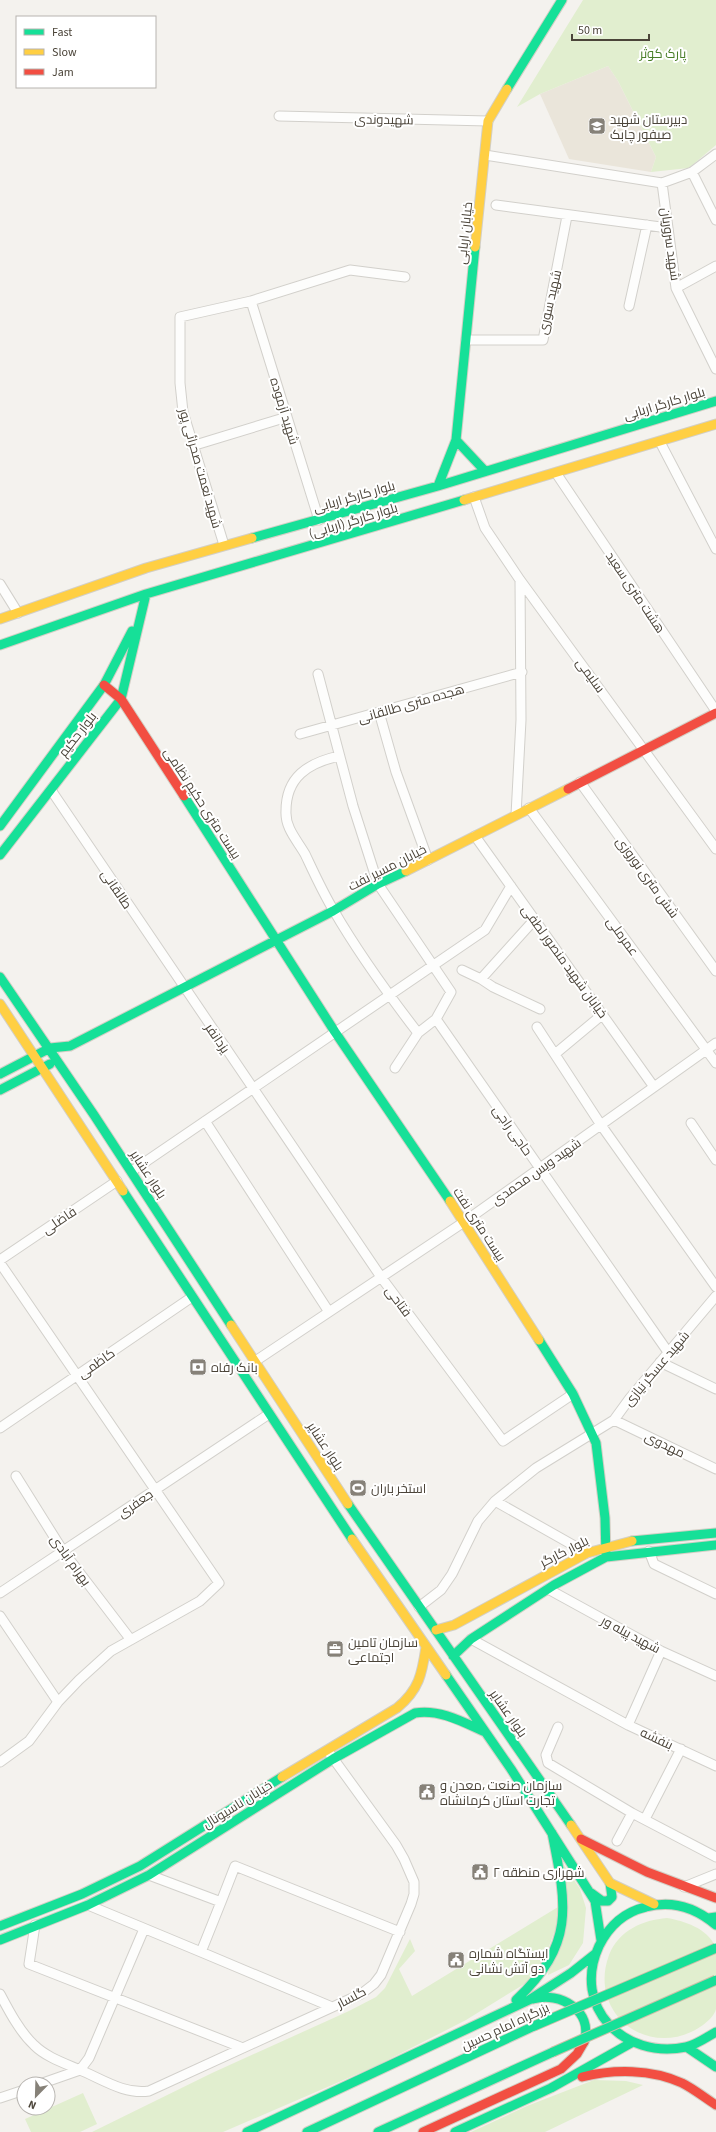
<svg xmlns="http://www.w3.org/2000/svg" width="716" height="2132" font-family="'Source Sans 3',Cairo,sans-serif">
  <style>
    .education { fill: #eae5da }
    .green { fill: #e1eecf }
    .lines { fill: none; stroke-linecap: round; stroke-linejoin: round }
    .street-casing { stroke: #d2d0cb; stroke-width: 11 }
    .fast-casing { stroke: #d3cfc5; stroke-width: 11 }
    .slow-casing { stroke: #d3cfc5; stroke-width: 11 }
    .jam-casing { stroke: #d3cfc5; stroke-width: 11 }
    .street { stroke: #fdfdfc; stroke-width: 9 }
    .fast { stroke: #16e098; stroke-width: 9 }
    .slow { stroke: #ffcf43; stroke-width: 9 }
    .jam { stroke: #f24e42; stroke-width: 9 }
    .fast-bridge-casing { stroke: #ccbfa9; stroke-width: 11; stroke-linecap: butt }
    .fast-bridge { stroke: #16e098; stroke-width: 9 }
    .labels { text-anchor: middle; stroke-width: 4; stroke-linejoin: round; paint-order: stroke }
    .park-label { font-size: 13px; fill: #4a7f2a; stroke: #fff }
    .street-label { font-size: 13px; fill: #4b4439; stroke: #fff }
    .poi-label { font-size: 13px; fill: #4b4439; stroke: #fff; text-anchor: start }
  </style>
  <rect width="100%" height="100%" fill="#f4f2ee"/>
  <path class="education" d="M608,66L618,81L656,157L651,172L569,159L540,94Z"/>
  <path class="green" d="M583,0H716V145L689,168L651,172L656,157L618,81L608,66L540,94L517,107Z
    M564,1865L580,1889L586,1908L583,1943L569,1965L548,1975Z
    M558,1907L557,1925L544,1960L526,1983L466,2020L376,2066L223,2132H92L212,2073L349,2011L376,1997L385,1988L410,1939L415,1951L399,1969L412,1996Z
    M667,1918C684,1921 707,1928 715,1946C716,1950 716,1956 716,1961C716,1976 716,1995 716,2009C715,2015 707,2022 703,2025C651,2062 587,2015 609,1955C619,1930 643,1920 667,1918Z
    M594,2080L626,2081L643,2085L545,2132H471L527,2106Z
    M83,2093L97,2124L80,2132H31L25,2119Z"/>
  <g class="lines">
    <defs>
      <path id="street" d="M279,116L488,121
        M485,155L662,183L692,172L716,154
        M692,172L716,220
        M662,183L676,288L716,369
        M496,205L668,228
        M676,288L716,266
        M251,301L319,520
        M629,306L647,225
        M466,340H543L567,216
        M660,442L716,549
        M192,446L287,417
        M556,473L716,711
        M474,497L485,528L520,580L716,849
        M224,545L183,412L180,383V317L251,301L350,270L405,277
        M0,584L18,613
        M318,674L353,806L378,884L451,992L436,1019
        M379,712L396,772L428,860
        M300,734L522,672
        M339,756C308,763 286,777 286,811C285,828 297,840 305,854C314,873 323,893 334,911C359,954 388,994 418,1033
        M580,782L716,971
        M51,790L381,1277L503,1441L573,1394
        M529,808L716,1063
        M516,815L521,720L520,580
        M475,836L654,1087
        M462,970L481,979L535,919
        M481,979L493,987L540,1009
        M537,1027L601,1125L716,1287
        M555,1054L603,1014
        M395,1068L418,1033L436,1019L668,1352
        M205,1121L329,1312
        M691,1123L716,1160
        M132,1171L485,930L511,886
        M0,1260L117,1181
        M0,1263L219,1583L200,1601L111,1651L79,1680L58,1702L29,1741L0,1762
        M254,1362L464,1222L716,1043
        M660,1362L716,1389
        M614,1420L716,1469
        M0,1428L192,1297
        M16,1476L63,1551L131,1640
        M495,1501L587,1553
        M649,1551L654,1564L716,1594
        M548,1589L661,1651L716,1676
        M0,1593L269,1414
        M419,1607L441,1590L452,1574L478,1521L495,1501L536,1468L614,1420L630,1398L716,1296
        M0,1616L58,1702
        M471,1639L628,1725
        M661,1651L628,1725L716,1766
        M558,1727L546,1755L548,1763L632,1813L716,1857
        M645,1819L681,1749
        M617,1841L632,1813
        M684,1887L716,1874
        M221,1902L235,1866L400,1932
        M88,1905L201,1952L221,1902L149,1875
        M35,1925L29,1964L243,2048
        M201,1952L332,2007
        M0,1994C9,2011 20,2032 34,2045C46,2057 64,2063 80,2070L89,2058L144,1929
        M40,2084L80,2070C102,2079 125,2095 149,2091L361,1994L374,1984L381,1975L411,1904L414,1894V1882L404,1859L396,1845L330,1754
        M0,2098L24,2090"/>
      <path id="fast" d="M507,89L562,0
        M456,440L485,471
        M438,486L456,440L475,247
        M252,538L438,486L716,401
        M0,645L146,594L464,500
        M184,796L335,1032L450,1201
        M0,826L104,685L132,631
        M0,855L121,699L146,594
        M0,977L94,1115L231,1325
        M0,1074L50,1048L70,1046L333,911L378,884L406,871
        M0,1090L50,1064
        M123,1191L352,1539
        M539,1340L573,1394L596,1443L605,1518L606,1557
        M348,1504L571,1825
        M632,1541L716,1533
        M453,1656L471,1639L554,1585L606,1557L716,1545
        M446,1675L511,1769L595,1901L601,1940
        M591,1893L602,1901H608L612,1897L610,1883
        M709,1918L716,1917
        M716,1925C696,1908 672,1900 646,1907C624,1912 609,1926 599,1946C571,2007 624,2060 686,2047C696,2045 707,2037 716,2032
        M0,1926L82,1894L140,1866L282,1777
        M0,1940L88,1905L149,1875L333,1759L415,1713C440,1709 463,1722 485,1732
        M533,1999C560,1991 594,2011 584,2042
        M516,2000C575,1944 567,1907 552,1833
        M688,2048L716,2067
        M247,2132L529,2000L571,1973L595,1954
        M307,2132L534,2026
        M378,2132L553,2052
        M455,2132L551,2088L631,2043"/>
      <path id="slow" d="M475,247L488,121L507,89
        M464,500L716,424
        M0,619L146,568L252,538
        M406,871L568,789
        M0,1004L123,1191
        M450,1201L539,1340
        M231,1325L348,1504
        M352,1539L446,1675
        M436,1630L454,1625L587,1553L632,1541
        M282,1777L397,1708C419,1690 422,1674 426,1647
        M571,1825L610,1883L654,1904"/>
      <path id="jam" d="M104,685L121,699L184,796
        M568,789L716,713
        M581,1839L647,1872L716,1898
        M582,2077C614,2069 651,2069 682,2083C694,2089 705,2098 716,2105
        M423,2132L561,2069L577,2054L584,2042"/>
    </defs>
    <use href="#street" class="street-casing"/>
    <use href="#fast" class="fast-casing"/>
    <use href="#slow" class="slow-casing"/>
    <use href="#jam" class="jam-casing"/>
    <use href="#street" class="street"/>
    <use href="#fast" class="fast"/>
    <use href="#slow" class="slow"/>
    <use href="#jam" class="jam"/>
    <defs>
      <path id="fast-bridge" d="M534,2026L716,1948
        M553,2052L716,1980"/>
    </defs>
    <use href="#fast-bridge" class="fast-bridge-casing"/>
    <use href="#fast-bridge" class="fast-bridge"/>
  </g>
  <defs>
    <symbol id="school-square" viewBox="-11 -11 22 22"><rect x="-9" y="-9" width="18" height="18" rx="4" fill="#868178" stroke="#fff"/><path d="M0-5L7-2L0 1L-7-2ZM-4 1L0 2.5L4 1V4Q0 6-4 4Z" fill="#fff"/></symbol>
    <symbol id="bank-square" viewBox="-11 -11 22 22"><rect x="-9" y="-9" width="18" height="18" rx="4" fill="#868178" stroke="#fff"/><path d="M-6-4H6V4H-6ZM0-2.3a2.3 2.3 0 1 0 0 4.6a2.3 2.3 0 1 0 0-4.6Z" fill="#fff"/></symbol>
    <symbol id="stadium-square" viewBox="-11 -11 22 22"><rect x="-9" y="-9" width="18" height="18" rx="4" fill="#868178" stroke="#fff"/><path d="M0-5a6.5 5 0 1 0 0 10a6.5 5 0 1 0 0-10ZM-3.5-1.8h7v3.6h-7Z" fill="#fff"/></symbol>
    <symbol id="office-square" viewBox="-11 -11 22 22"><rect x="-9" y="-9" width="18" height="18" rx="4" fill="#868178" stroke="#fff"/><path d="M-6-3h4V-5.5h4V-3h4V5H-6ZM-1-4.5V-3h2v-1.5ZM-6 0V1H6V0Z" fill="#fff"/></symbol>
    <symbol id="civic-square" viewBox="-11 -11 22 22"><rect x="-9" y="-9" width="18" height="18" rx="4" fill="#868178" stroke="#fff"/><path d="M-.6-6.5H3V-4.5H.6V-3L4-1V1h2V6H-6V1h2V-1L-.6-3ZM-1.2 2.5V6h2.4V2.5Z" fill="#fff"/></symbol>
  </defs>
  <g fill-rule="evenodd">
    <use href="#school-square" x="587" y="116" width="20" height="20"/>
    <use href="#bank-square" x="188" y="1357" width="20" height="20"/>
    <use href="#stadium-square" x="348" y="1478" width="20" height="20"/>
    <use href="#office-square" x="325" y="1639" width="20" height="20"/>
    <use href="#civic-square" x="417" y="1782" width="20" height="20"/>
    <use href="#civic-square" x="470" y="1862" width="20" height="20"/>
    <use href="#civic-square" x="446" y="1950" width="20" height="20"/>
  </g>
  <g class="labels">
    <g class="park-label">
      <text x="663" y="58">پارک کوثر</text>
    </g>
    <g class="street-label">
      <text transform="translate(384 119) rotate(1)" y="5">شهیدوندی</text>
      <text transform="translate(464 233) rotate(-84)" y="5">خیابان اربابی</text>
      <text transform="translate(671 244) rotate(82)" y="5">شهید سروریان</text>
      <text transform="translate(549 302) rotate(-77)" y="5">شهید سوری</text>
      <text transform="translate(664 403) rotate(-17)" y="5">بلوار کارگر اربابی</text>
      <text transform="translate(285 411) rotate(73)" y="5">شهید آزموده</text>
      <text transform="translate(201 468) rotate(74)" y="5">شهید نعمت صحرائی پور</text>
      <text transform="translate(354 496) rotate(-16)" y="5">بلوار کارگر اربابی</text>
      <text transform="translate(353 520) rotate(-17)" y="5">بلوار کارگر (اربابی)</text>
      <text transform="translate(636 592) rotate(56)" y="5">هشت متری سعید</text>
      <text transform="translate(591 675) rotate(54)" y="5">سلیمی</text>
      <text transform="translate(411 703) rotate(-16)" y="5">هجده متری طالقانی</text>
      <text transform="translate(77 734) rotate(-52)" y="5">بلوار حکیم</text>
      <text transform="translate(203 803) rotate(57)" y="5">بیست متری حکیم نظامی</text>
      <text transform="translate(387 867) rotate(-27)" y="5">خیابان مسیر نفت</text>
      <text transform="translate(648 877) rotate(54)" y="5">شش متری نوروزی</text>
      <text transform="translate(117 889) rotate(56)" y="5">طالقانی</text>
      <text transform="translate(623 936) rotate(54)" y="5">عمرملی</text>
      <text transform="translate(565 961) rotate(54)" y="5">خیابان شهید منصور لطفی</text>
      <text transform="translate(218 1038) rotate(56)" y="5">یزدانفر</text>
      <text transform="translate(513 1130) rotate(55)" y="5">حاجی راجی</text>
      <text transform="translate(536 1171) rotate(-35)" y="5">شهید ویس محمدی</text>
      <text transform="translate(149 1174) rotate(57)" y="5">بلوار عشایر</text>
      <text transform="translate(59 1220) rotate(-34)" y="5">فاضلی</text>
      <text transform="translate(480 1224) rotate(57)" y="5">بیست متری نفت</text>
      <text transform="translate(399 1301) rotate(53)" y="5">فتاحی</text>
      <text transform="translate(96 1363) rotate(-35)" y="5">کاظمی</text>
      <text transform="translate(656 1368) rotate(-50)" y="5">شهید عسگر نیازی</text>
      <text transform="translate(665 1444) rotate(26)" y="5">مهدوی</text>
      <text transform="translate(326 1446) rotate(57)" y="5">بلوار عشایر</text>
      <text transform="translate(135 1503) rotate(-34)" y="5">جعفری</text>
      <text transform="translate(564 1551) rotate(-27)" y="5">بلوار کارگر</text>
      <text transform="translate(71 1560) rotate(54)" y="5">بهرام آبادی</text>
      <text transform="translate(631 1634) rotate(28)" y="5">شهید پیله ور</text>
      <text transform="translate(509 1713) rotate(55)" y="5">بلوار عشایر</text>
      <text transform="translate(657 1738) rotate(25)" y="5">بنفشه</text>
      <text transform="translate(237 1804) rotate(-32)" y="5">خیابان ناسیونال</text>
      <text transform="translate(351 1997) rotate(-27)" y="5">گلسار</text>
      <text transform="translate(505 2026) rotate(-25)" y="5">بزرگراه امام حسین</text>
    </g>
    <g class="poi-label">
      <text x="610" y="124">دبیرستان شهید<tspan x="610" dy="15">صیفور چابک</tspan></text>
      <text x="211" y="1372">بانک رفاه</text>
      <text x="371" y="1493">استخر باران</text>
      <text x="348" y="1647">سازمان تامین<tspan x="348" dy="15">اجتماعی</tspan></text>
      <text x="440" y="1790">سازمان صنعت ،معدن و<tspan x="440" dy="15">تجارت استان کرمانشاه</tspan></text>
      <text x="493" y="1877">شهراری منطقه ۲</text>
      <text x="469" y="1958">ایستگاه شماره<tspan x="469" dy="15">دو آتش نشانی</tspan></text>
    </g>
  </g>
  <rect x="16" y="16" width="140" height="72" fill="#ffffff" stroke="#b7b4b0"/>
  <rect x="24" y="29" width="20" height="6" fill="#16e098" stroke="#b7b4b0"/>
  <text x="52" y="36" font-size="12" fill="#4b4439">Fast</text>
  <rect x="24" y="49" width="20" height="6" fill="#ffcf43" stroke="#b7b4b0"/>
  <text x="52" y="56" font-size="12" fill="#4b4439">Slow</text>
  <rect x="24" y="69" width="20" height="6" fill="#f24e42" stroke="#b7b4b0"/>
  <text x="52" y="76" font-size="12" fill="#4b4439">Jam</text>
  <g transform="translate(36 2096) rotate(203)"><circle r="19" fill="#ffffff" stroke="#b7b4b0"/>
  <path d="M0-3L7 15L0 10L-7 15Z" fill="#868178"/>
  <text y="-6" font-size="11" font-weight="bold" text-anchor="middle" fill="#4b4439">N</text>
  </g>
  <path d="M572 34v6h77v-6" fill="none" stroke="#4b4439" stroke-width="2"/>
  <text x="578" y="34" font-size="12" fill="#4b4439" stroke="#ffffff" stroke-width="3" paint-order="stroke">50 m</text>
</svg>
